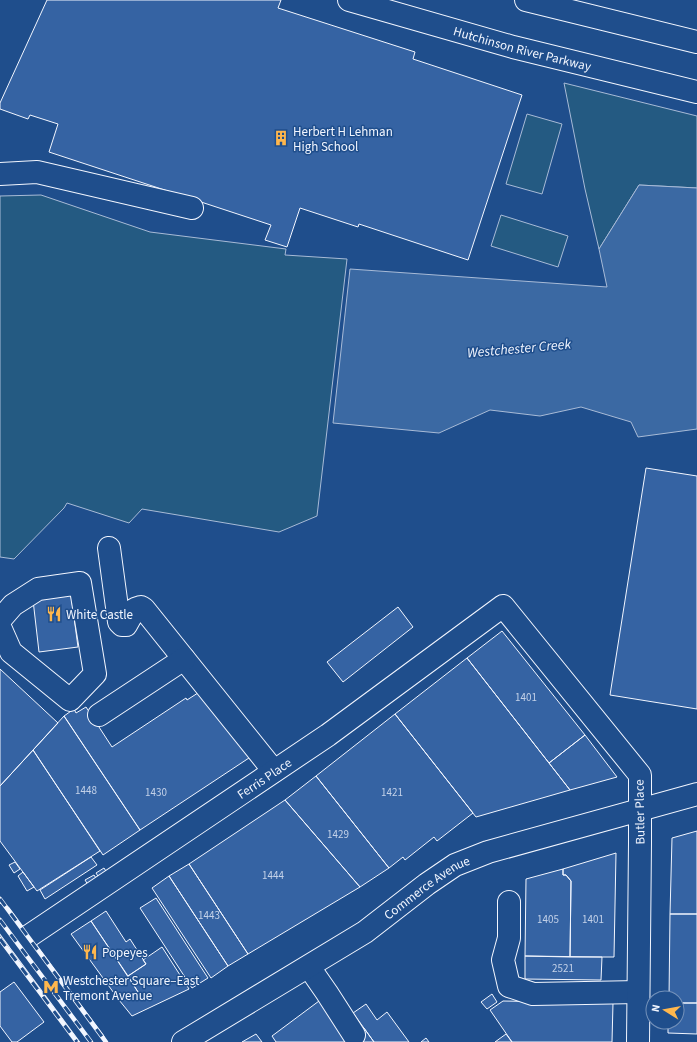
<svg xmlns="http://www.w3.org/2000/svg" width="697" height="1042" font-family="'Source Sans 3',sans-serif">
  <style>
    .green { fill: #245a82; stroke: #a8bbd7 }
    .water { fill: #3b69a3; stroke: #a8bbd7 }
    .building { fill: #3563a3; stroke: #f2f6ff }
    .lines { fill: none; stroke-linecap: round; stroke-linejoin: round }
    .minor-casing { stroke: #f2f6ff; stroke-width: 24 }
    .major-casing { stroke: #f2f6ff; stroke-width: 24 }
    .highway-casing { stroke: #f2f6ff; stroke-width: 24 }
    .minor { stroke: #1f4e8c; stroke-width: 22 }
    .major { stroke: #1f4e8c; stroke-width: 22 }
    .highway { stroke: #1f4e8c; stroke-width: 22 }
    .rail-casing { stroke: #f2f6ff; stroke-width: 4.5 }
    .rail { stroke: #1f4e8c; stroke-width: 3; stroke-dasharray: 9; stroke-linecap: butt }
    .labels { text-anchor: middle; stroke-width: 3; stroke-linejoin: round; paint-order: stroke }
    .number-label { font-size: 11px; fill: #c3d1e8 }
    .street-label { font-size: 13px; fill: #f2f6ff; stroke: #1f4e8c }
    .poi-label { font-size: 13px; fill: #f2f6ff; stroke: #1f4e8c; text-anchor: start }
    .water-label { font-size: 14px; font-style: italic; fill: #f2f6ff; stroke: #1f4e8c }
  </style>
  <rect width="100%" height="100%" fill="#1f4e8c"/>
  <path class="green" d="M564,83L697,116V188L639,185L599,249L585,189Z
    M527,114L562,124L542,194L506,184Z
    M41,195L150,232L286,249L285,255L347,259L317,516L279,532L142,509L129,523L67,503L64,508L14,559L0,557V196Z
    M501,215L568,236L558,267L491,246Z"/>
  <path class="water" d="M639,185L697,188V429L638,437L631,422L581,407L540,416L490,410L439,433L333,423L350,269L607,287L599,249Z"/>
  <path class="building" d="M47,0H281L278,8L415,52L413,59L522,95L468,260L359,224L358,227L300,208L287,247L265,240L271,225L49,152L58,124L30,115L28,119L0,109V103Z
    M646,468L697,476V709L610,695Z
    M71,595L78,647L39,652L33,600Z
    M398,607L413,627L343,682L327,662Z
    M502,631L585,735L549,763L467,658Z
    M467,658L549,763L570,790L476,817L395,714Z
    M0,669L58,723L0,786Z
    M204,689L255,754L140,830L64,716L74,709L76,713L86,707L112,747L186,698L187,700Z
    M395,714L473,813L437,841L434,837L405,860L403,857L389,868L316,776Z
    M64,716L140,830L103,855L33,750Z
    M585,735L617,777L570,790L549,763Z
    M33,750L100,851L37,891L0,841V786Z
    M316,776L389,868L360,887L285,800Z
    M285,800L360,887L248,954L189,864Z
    M697,831V914H670L672,838Z
    M616,853L614,957H570L571,881L566,875H563V869Z
    M91,857L97,865L45,899L40,890Z
    M15,862L20,869L14,873L9,865Z
    M189,864L248,954L228,966L169,876Z
    M104,868L109,876L101,881L96,873Z
    M563,869V875H566L571,881L570,957L525,956L526,879Z
    M23,872L34,887L27,891L18,876Z
    M94,875L99,883L90,888L85,880Z
    M169,876L228,966L211,978L152,888Z
    M156,898L208,978L192,988L140,908Z
    M106,911L126,942L130,939L146,964L128,976L91,921Z
    M670,914H697V1003H677V998H669Z
    M91,921L117,960L138,992L119,1000L71,934Z
    M162,947L189,989L132,1016L119,1000L138,992L128,976L146,964L143,960Z
    M525,956L602,957L601,980L525,979Z
    M14,982L44,1022L17,1042H12L0,1026V992Z
    M492,994L497,1002L487,1009L481,1002Z
    M319,1001L348,1040L364,1028L374,1042H276L272,1036Z
    M503,1001L613,1003L612,1042H512L490,1010Z
    M677,1003H697V1034L668,1033V1022H677Z
    M366,1004L377,1020L387,1012L409,1042H374L353,1013Z
    M256,1034L262,1042H242Z
    M506,1034L512,1042H495Z
    M426,1038L429,1042H421Z"/>
  <g class="lines">
    <defs>
      <g id="minor">
        <path d="M0,174L37,172L192,208"/>
        <path d="M109,548L119,622L122,625H126L135,609L141,607L144,609L274,771"/>
        <path d="M0,620L13,605L38,589L80,583L95,674L70,700L11,652L0,627"/>
        <path d="M99,715L184,659"/>
        <path d="M509,902V938L503,960L509,986L533,994L638,992"/>
        <path id="s1" d="M20,942L328,735L503,606L640,775V843L638,1042"/>
        <path d="M309,967L327,993L354,1035"/>
      </g>
      <g id="major">
        <path d="M0,915L94,1042"/>
        <path id="s2" d="M183,1042L365,932L427,884L455,865L488,852L697,794"/>
      </g>
      <g id="highway">
        <path id="s3" d="M349,0L513,47L697,92"/>
        <path d="M526,0L697,42"/>
      </g>
    </defs>
    <use href="#minor" class="minor-casing"/>
    <use href="#major" class="major-casing"/>
    <use href="#highway" class="highway-casing"/>
    <use href="#minor" class="minor"/>
    <use href="#major" class="major"/>
    <use href="#highway" class="highway"/>
    <defs>
      <path id="rail" d="M0,899L106,1042
        M0,920L91,1042
        M0,939L77,1042"/>
    </defs>
    <use href="#rail" class="rail-casing"/>
    <use href="#rail" class="rail"/>
  </g>
  <defs>
    <symbol id="building-bare" viewBox="-9 -9 18 18"><path d="M-4-6H4V6H1V3H-1V6H-4ZM-2.5-4.3h1.7v1.8h-1.7ZM.8-4.3h1.7v1.8H.8ZM-2.5-1h1.7V.8h-1.7ZM.8-1h1.7V.8H.8Z" fill="#ffb74d" stroke="#1f4e8c" stroke-width="2.5" paint-order="stroke"/></symbol>
    <symbol id="restaurant-bare" viewBox="-9 -9 18 18"><path d="M-5-6h1v4h1v-4h1v4h1v-4h1v5L-1.5 .5V6h-2V.5L-5-1ZM5-6V6H3V1.5H1.5Q1.5-4 5-6Z" fill="#ffb74d" stroke="#1f4e8c" stroke-width="2.5" paint-order="stroke"/></symbol>
    <symbol id="metro-bare" viewBox="-9 -9 18 18"><path d="M-5.5 5V-5H-3L0 0L3-5H5.5V5H3V-.5L0 4L-3-.5V5Z" fill="#ffb74d" stroke="#1f4e8c" stroke-width="2.5" paint-order="stroke"/></symbol>
  </defs>
  <g fill-rule="evenodd">
    <use href="#building-bare" x="270" y="127" width="22" height="22"/>
    <use href="#restaurant-bare" x="43" y="603" width="22" height="22"/>
    <use href="#restaurant-bare" x="79" y="941" width="22" height="22"/>
    <use href="#metro-bare" x="40" y="976" width="22" height="22"/>
  </g>
  <g class="labels">
    <g class="number-label">
      <text x="526" y="701">1401</text>
      <text x="86" y="794">1448</text>
      <text x="156" y="796">1430</text>
      <text x="392" y="796">1421</text>
      <text x="338" y="838">1429</text>
      <text x="273" y="879">1444</text>
      <text x="209" y="919">1443</text>
      <text x="548" y="923">1405</text>
      <text x="593" y="923">1401</text>
      <text x="563" y="972">2521</text>
    </g>
    <g class="street-label">
      <text dy="5" stroke="none"><textPath href="#s3" startOffset="180">Hutchinson River Parkway</textPath></text>
      <text dy="5" stroke="none"><textPath href="#s1" startOffset="294">Ferris Place</textPath></text>
      <text transform="translate(639 812) rotate(-91)" y="5">Butler Place</text>
      <text dy="5" stroke="none"><textPath href="#s2" startOffset="289">Commerce Avenue</textPath></text>
    </g>
    <g class="poi-label">
      <text x="293" y="136">Herbert H Lehman<tspan x="293" dy="15">High School</tspan></text>
      <text x="66" y="619">White Castle</text>
      <text x="102" y="957">Popeyes</text>
      <text x="63" y="985">Westchester Square–East<tspan x="63" dy="15">Tremont Avenue</tspan></text>
    </g>
    <g class="water-label">
      <text transform="translate(519 348) rotate(-5)" y="5">Westchester Creek</text>
    </g>
  </g>
  <g transform="translate(665 1010) rotate(281)"><circle r="19" fill="#1f4e8c" stroke="#7391ba"/>
  <path d="M0-3L7 15L0 10L-7 15Z" fill="#ffb74d"/>
  <text y="-6" font-size="11" font-weight="bold" text-anchor="middle" fill="#f2f6ff">N</text>
  </g>
</svg>
